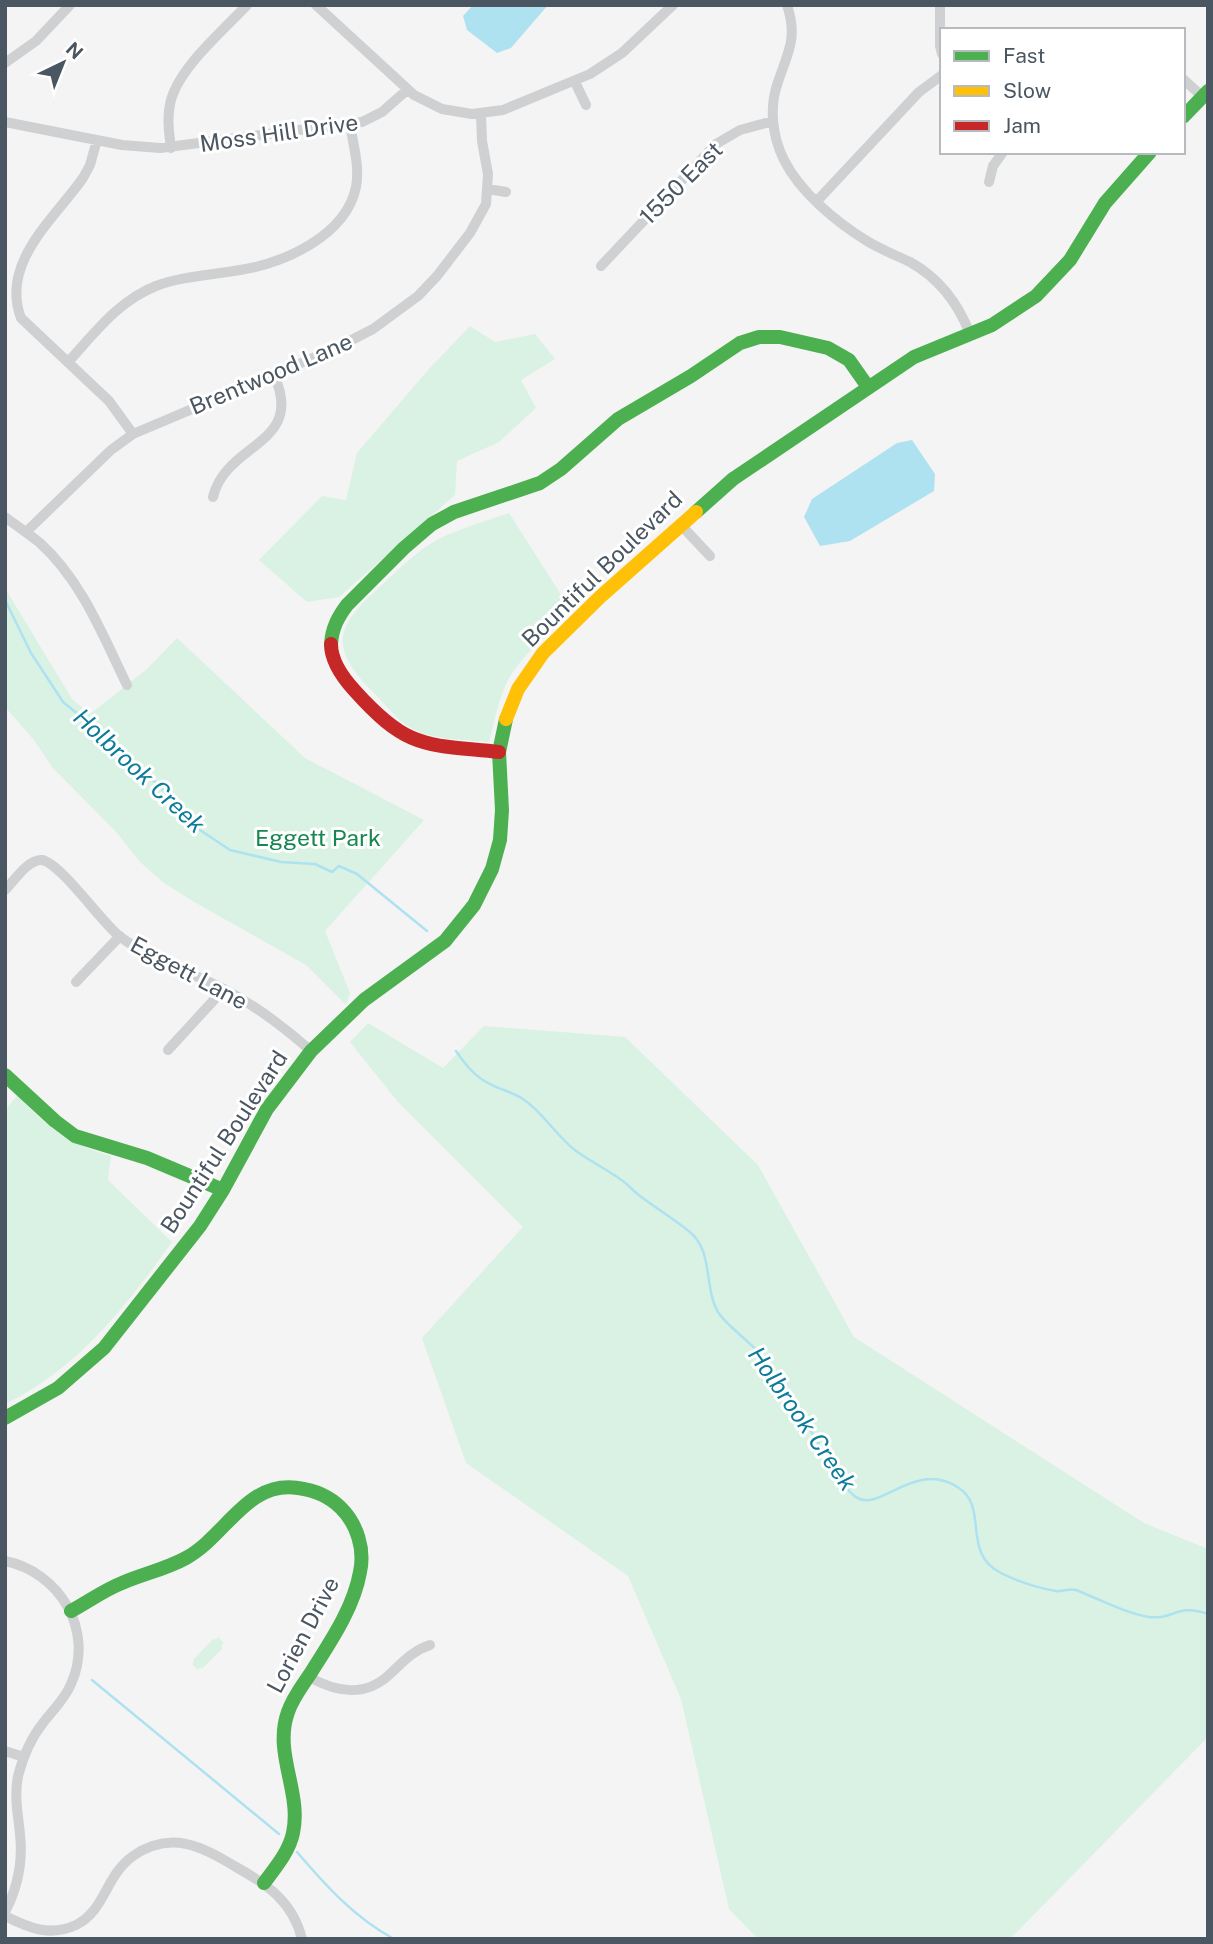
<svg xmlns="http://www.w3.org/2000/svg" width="1213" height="1944" font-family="'Public Sans',sans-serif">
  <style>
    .green { fill: #d9f2e3 }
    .water { fill: #aee2f0 }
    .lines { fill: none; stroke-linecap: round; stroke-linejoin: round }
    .stream { stroke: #aee2f0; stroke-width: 2.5 }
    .street { stroke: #ced0d2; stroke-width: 10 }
    .fast { stroke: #4caf50; stroke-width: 14 }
    .slow { stroke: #ffc107; stroke-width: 14 }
    .jam { stroke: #c62828; stroke-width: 14 }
    .labels { text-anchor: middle; stroke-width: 6; stroke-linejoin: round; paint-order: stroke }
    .street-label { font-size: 23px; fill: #4a5661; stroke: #fff }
    .park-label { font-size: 23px; fill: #17864f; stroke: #fff }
    .water-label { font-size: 24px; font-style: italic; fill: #0c7c9b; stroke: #fff }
  </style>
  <rect width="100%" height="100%" fill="#f4f4f4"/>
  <path class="green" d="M470,326L495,342L535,334L555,359L521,380L536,408L499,442L457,461L455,495L339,597L307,602L259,560L322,496L346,500L357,453L428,370Z
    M509,513L560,593L575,609C554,629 529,648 512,673C500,692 495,720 489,742C462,739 429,741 406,725C394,716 383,702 372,691C323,642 341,622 385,582C402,566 418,550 439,539C461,528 486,521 509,513Z
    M5,588L72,699L90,714L147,669L177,638L305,758L424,820L325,931L350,993L346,1005L306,965L196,903L164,883L140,862L117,833L52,767L34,740L5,707Z
    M368,1023L443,1068L484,1026L625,1037L758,1165L854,1337L1144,1523L1208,1549V1737L1010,1939H758L729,1909L681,1699L628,1576L466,1463L422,1338L523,1227L398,1102L350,1042Z
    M17,1096C52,1130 64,1142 111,1156L108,1180L172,1242C126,1306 78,1369 5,1404V1110Z
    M218,1637L224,1643L221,1646L223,1648L202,1669L200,1667L198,1670L192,1664L194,1662L193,1660L214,1638L216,1640Z"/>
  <path class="water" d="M473,5H548L511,48L497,53L467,30L463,16Z
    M912,440L935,474L934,491L850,541L820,546L804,517L812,499L897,443Z"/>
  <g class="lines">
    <path class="stream" d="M5,600L31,653L63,702L95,728L133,766L158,784L191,824L230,850L281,862L315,864L332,872L339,866L357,874L427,931
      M456,1051C465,1064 475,1077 490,1084C501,1090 513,1092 523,1099C544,1113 556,1136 576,1151C590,1161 606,1169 620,1179C628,1184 633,1191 640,1196C657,1209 676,1220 691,1233C713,1252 704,1288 718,1312C726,1325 747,1339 759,1353C786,1386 807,1427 831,1463C838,1474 845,1490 856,1497C879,1514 915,1458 959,1488C989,1508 961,1553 1001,1573C1017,1581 1038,1588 1056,1591C1063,1592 1068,1588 1076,1590C1099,1599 1125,1613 1149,1617C1174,1620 1177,1603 1208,1614
      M92,1680L279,1834
      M297,1852C326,1886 355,1918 394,1939"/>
    <path class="street" d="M316,5L414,95L442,109L472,114L503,110L590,74L622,53L673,5
      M787,5C798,38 788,52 778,82C769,107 772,136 784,160C800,192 836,222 867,241C880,249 895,255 910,262C939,278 958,303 970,334
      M940,5V46L942,54
      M5,63L36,41L70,5
      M1183,79L1203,97
      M575,82L586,105
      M5,122L122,145L160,148L362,122L382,112L407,90
      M97,140L90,165L83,178C54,219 0,263 21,318L109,401L133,434
      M171,148C169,133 167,119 170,104C177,69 223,31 247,5
      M989,182L993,166L1003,152
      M488,189L506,192
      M817,201L919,92L942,75
      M601,266L716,144L740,130L773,121
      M68,362C95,333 118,301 156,286C182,276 213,275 240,270C284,263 346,236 356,187C360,167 353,144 350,124
      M213,497C226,442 306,445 274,375
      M5,517C17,526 29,534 40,543C82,581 103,636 127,685
      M680,524L710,556
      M26,532L111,450L133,434L334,349L373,329L418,296L437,276L470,233L486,204L488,174L482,141L481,114
      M5,890C14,881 28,859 42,860C60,863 100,920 118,935C153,962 181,968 218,986C252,1003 283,1026 311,1051
      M76,982L120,936
      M168,1050L224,989
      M5,1561C60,1572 95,1631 71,1684C65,1699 53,1710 43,1723C31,1738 23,1757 18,1776C14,1797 18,1814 20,1834C23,1861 17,1889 5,1912
      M309,1677C336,1692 365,1698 390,1674C403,1662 412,1651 430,1645
      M5,1751L24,1757
      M5,1916C29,1928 50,1937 76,1925C105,1911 105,1876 133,1856C171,1830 201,1846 236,1867C267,1884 293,1902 302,1939"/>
    <path class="fast" d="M1183,117L1208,91
      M696,512L733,479L914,357L992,325L1036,296L1070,260L1105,203L1150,152
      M331,644C332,628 338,617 347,605L404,548L432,524L454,512L540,483L561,469L618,419L691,376L740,343L759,337H780L828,348L849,360L868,387
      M5,1075L55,1121L75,1136L147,1158L223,1190
      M5,1418L58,1388L104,1348L200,1226L223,1190L267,1109L311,1051L364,1000L445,941L474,905L492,869L500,840L502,810L499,752L506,719
      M71,1611C88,1602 104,1590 122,1583C143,1574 166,1569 186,1558C226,1536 247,1480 298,1488C314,1490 330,1497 341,1508C357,1524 365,1549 360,1572C354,1607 331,1641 312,1671C303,1685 293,1697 288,1712C273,1753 302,1792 293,1833C289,1852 275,1868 264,1883"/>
    <path class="slow" d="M506,719L518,689L543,653L600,597L696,512"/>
    <path class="jam" d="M331,644C331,662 343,678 355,691C408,750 425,744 499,752"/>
  </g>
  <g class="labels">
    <g class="street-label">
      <text transform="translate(279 133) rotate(-8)" y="8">Moss Hill Drive</text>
      <text transform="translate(681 183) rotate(-45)" y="8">1550 East</text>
      <text transform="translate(271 374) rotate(-23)" y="8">Brentwood Lane</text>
      <text transform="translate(602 569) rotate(-44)" y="8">Bountiful Boulevard</text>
      <text transform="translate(189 973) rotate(28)" y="8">Eggett Lane</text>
      <text transform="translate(224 1142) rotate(-57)" y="8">Bountiful Boulevard</text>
      <text transform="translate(303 1635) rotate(-62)" y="8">Lorien Drive</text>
    </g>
    <g class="park-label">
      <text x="318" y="846">Eggett Park</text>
    </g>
    <g class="water-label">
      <text transform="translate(139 771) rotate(43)" y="8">Holbrook Creek</text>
      <text transform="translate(802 1419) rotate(55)" y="8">Holbrook Creek</text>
    </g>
  </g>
  <rect width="1213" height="1944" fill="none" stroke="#4a5661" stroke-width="14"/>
  <rect x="940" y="28" width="245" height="126" fill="#ffffff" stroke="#b7bbc0" stroke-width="2"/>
  <rect x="954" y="51" width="35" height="10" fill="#4caf50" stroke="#b7bbc0" stroke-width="2"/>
  <text x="1003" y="63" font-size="21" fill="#4a5661">Fast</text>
  <rect x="954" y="86" width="35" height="10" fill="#ffc107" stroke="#b7bbc0" stroke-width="2"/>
  <text x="1003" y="98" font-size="21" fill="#4a5661">Slow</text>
  <rect x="954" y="121" width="35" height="10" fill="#c62828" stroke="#b7bbc0" stroke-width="2"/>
  <text x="1003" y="133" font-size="21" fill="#4a5661">Jam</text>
  <g transform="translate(63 63) rotate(43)" stroke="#ffffff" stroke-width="5" paint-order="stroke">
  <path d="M0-5L12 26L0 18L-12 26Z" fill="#4a5661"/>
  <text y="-10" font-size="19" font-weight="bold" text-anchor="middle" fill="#4a5661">N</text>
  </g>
</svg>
